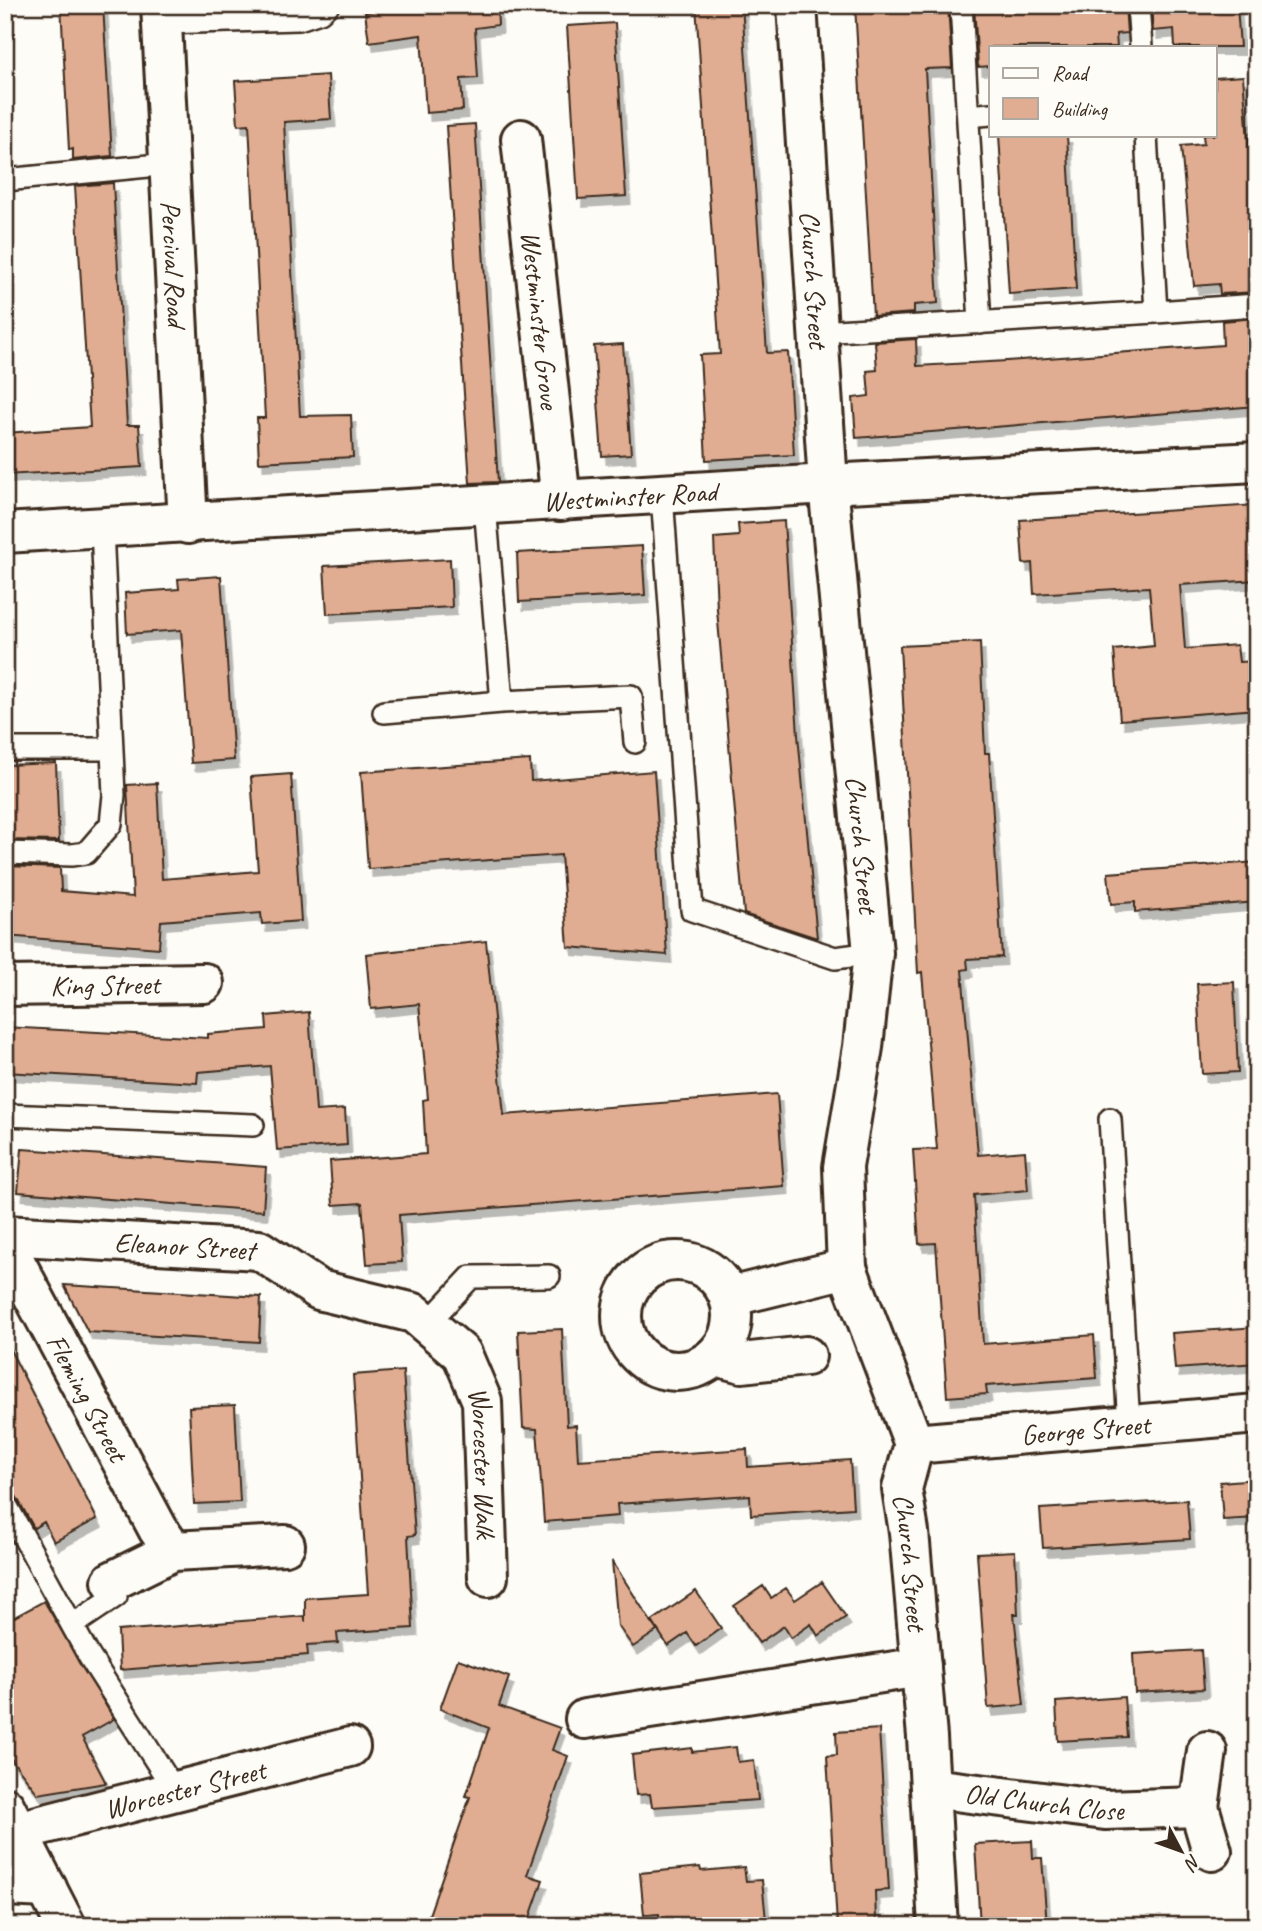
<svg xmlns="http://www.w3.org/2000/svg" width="1262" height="1931" font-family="Caveat,sans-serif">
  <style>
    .building { fill: #e0ad92; stroke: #3b2a1e; stroke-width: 2; filter: url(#shadow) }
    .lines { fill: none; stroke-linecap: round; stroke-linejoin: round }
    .service-casing { stroke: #3b2a1e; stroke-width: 26 }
    .minor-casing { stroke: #3b2a1e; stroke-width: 44 }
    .service { stroke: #fdfcf7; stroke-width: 21 }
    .minor { stroke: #fdfcf7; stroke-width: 38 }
    .labels { text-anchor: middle; stroke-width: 6; stroke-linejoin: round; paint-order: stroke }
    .street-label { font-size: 28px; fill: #3b2a1e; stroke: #fdfcf7 }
  </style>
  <defs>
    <filter id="shadow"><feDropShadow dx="4.5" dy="8" stdDeviation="0" flood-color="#0004"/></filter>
  </defs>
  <rect width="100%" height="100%" fill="#fdfcf7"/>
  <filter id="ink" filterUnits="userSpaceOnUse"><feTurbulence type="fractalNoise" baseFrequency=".0143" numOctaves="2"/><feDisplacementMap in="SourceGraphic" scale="14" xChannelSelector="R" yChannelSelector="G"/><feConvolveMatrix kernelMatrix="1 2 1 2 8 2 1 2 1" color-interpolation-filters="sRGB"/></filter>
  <g filter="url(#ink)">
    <path class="building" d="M61,5H103L112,156L73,160V149L69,150Z
      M418,5H497L498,25L475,28L478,78L461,79L463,110L426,113L421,35L369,42L365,12Z
      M696,5H742L767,353L788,352L794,455L706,460L700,355L720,354Z
      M855,5H948L952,68L925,69L938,303L914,305V313L873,316Z
      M974,5H1125L1127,33L1116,34L1117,47H991V66L978,67Z
      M1151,5H1237L1240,47H1175L1174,29L1153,31Z
      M615,23L626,196L578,199L567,26Z
      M328,75L331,119L284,122L300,416L351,415L353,457L259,462L257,418H265L249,124L238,125L235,81Z
      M1243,76L1257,252V292L1220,294L1219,284L1194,286L1181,146L1204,144L1203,135H1215V78Z
      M475,124L498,482L470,483L446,126Z
      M999,135H1067L1076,289L1009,294Z
      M113,183L127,425H139L142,467L5,475V433L90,427L75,186Z
      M1257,318V406L856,438L853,398L869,396L867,371L877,370L875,342L916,339L917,366L1007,361L1223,345L1222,321Z
      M623,344L631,454L602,456L594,346Z
      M1257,505V580L1180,585L1185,649L1237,645L1239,662L1257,661V709L1120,720L1114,650L1154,646L1149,587L1034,594L1032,563L1023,564L1020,520Z
      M784,521L798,735L817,938L744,914L717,610L714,538L739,536L738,524Z
      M642,546L645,595L519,602L517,553Z
      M450,559L452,607L327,614L324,566Z
      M221,576L234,760L191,763L181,630L127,634L125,593L179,589L178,579Z
      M980,642L985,753H989L1002,957L967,959L968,969L962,970L967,1027L978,1155L1025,1151L1028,1190L974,1195L983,1344L1094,1335L1097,1378L986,1386L987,1394L947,1397L936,1243L919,1244L913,1150L937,1149L922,972L918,973L900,646Z
      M530,760L531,781L654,771L667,955L568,947L561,855L368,869L361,772Z
      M56,763L59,841L5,840V765Z
      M291,774L301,921L262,924L261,913L161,921L159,948L5,936V866L60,868L61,891L133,897L127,785L157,783L162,879L258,871L251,777Z
      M1257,862V902L1135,912V902L1111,904L1108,873Z
      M486,941L504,1115L777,1094L784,1186L399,1215L402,1262L367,1264L362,1203L333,1205L330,1161L426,1154L423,1100L428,1099L419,1004L371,1009L366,954Z
      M1234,982L1238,1072L1202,1074L1197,984Z
      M309,1012L316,1111L345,1109L347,1145L277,1150L270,1066L198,1072L197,1083L5,1072V1027L208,1038V1034L267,1029L266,1016Z
      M22,1149L266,1167L263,1211L18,1192Z
      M64,1285L261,1297L259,1342L88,1332Z
      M1257,1327V1363L1175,1369L1172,1333Z
      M562,1329L567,1426L576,1425L578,1460L747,1449L748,1467L850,1460L853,1508L751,1515L750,1495L617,1504L618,1516L544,1522L537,1429L523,1428L518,1331Z
      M5,1340L97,1519L54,1542L44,1522L34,1528L16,1496L5,1490Z
      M403,1371L415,1535L408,1536L413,1628L337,1633L338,1643L307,1645L308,1655L120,1670L118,1631L305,1616V1622V1598L368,1594L353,1375Z
      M235,1405L240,1502L194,1504L189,1407Z
      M1257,1479V1518L1223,1520L1220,1482Z
      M1187,1500L1190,1539L1043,1548L1040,1509Z
      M1015,1551L1018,1614H1014L1024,1705L988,1708L977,1553Z
      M612,1561L657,1631L633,1647L618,1626Z
      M822,1582L846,1617L818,1636L811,1624L791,1638L784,1626L759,1643L734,1606L763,1586L771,1598L786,1588L795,1600Z
      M696,1591L721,1628L696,1646L687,1633L668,1646L652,1621Z
      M44,1601L114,1719L82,1737L106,1783L38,1794L5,1751V1622Z
      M1201,1650L1204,1689L1135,1693L1133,1654Z
      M458,1659L509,1677L499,1706L560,1728L552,1750L568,1756L527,1875L543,1880L527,1926H451L428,1918L470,1797L466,1796L489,1728L440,1709Z
      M1124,1697L1127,1737L1058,1741L1056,1702Z
      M879,1729L889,1890L875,1891L876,1922L837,1925L827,1756L837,1755L836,1732Z
      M736,1747L738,1762L754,1760L758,1800L652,1807L650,1794L636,1795L632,1755L692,1748V1752Z
      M1032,1841L1033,1858H1042L1047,1926H980L975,1844Z
      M700,1867L701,1871L744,1867L746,1881L762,1880L766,1920L711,1926H660L659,1914L644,1915L640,1873Z"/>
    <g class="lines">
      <defs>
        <path id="service" d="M961,5L980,323
          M1138,5L1141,47
          M162,23L299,19L320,12L328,5
          M968,116L991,114
          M5,180L169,164
          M1156,312L1257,305
          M818,332L1156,312L1146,135
          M662,495L692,910L835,958L873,953
          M485,506L502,702L631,696L635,742
          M384,712L502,702
          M5,749H111
          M5,853L72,855L86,853L111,824L114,795L102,528
          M5,1115L253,1125
          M1110,1119L1129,1424
          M427,1324L471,1277L549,1276
          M5,1503L89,1656L175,1791
          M73,1625L116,1596L112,1581"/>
        <g id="minor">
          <path id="s1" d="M161,5L188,524"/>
          <path id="s2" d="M797,5L828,484L873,953L863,1047L843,1167L847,1268L914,1444L902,1489L909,1532L927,1737L938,1926"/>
          <path id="s3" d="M521,139L561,501"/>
          <path id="s4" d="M5,533L828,484L1257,462"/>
          <path id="s5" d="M5,986L204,983"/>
          <path id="s6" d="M5,1235L259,1250L319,1290L414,1313L462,1354L482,1401L488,1577"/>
          <path id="s7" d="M5,1243L158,1529L173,1551"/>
          <circle cx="677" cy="1316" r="55"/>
          <path d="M729,1297L847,1268"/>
          <path d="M715,1356L742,1363L806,1356"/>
          <path id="s8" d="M914,1444L1257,1414"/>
          <path d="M112,1581L173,1551L285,1545"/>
          <path d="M585,1719L921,1667"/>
          <path d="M1207,1751L1199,1807L1212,1851"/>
          <path id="s9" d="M931,1788L1105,1810L1199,1807"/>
          <path d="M5,1807L66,1926"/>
          <path id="s10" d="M18,1831L350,1747"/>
          <path d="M5,1886L47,1888"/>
        </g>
      </defs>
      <use href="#service" class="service-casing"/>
      <use href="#minor" class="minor-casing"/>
      <use href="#service" class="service"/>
      <use href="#minor" class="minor"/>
    </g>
  </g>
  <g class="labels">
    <g class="street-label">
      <text dy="10" stroke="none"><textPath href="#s1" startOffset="259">Percival Road</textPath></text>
      <text dy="10" stroke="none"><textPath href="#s2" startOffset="275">Church Street</textPath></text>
      <text dy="10" stroke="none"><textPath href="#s3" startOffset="182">Westminster Grove</textPath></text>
      <text dy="10" stroke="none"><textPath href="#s4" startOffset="626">Westminster Road</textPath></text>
      <text dy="10" stroke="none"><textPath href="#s2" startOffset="842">Church Street</textPath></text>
      <text dy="10" stroke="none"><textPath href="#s5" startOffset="100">King Street</textPath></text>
      <text dy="10" stroke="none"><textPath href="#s6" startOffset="180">Eleanor Street</textPath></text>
      <text dy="10" stroke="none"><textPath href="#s7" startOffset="175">Fleming Street</textPath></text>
      <text dy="10" stroke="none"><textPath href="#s8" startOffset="172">George Street</textPath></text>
      <text dy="10" stroke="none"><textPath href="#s6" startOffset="600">Worcester Walk</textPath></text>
      <text dy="10" stroke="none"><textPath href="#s2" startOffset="1577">Church Street</textPath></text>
      <text dy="10" stroke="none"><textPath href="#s10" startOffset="172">Worcester Street</textPath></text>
      <text dy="10" stroke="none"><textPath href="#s9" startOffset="114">Old Church Close</textPath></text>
    </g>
  </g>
  <rect width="1262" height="1931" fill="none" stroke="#fdfcf7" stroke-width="28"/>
  <rect x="14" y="14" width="1234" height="1903" fill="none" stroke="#3b2a1e" stroke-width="2.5" filter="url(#ink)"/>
  <rect x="989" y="46" width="228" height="91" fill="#fdfcf7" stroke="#afa8a0" stroke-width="2"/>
  <rect x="1003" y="68" width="35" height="10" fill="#fdfcf7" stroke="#afa8a0" stroke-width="2"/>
  <text x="1052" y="80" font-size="21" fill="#3b2a1e">Road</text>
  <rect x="1003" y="98" width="35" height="21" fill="#e0ad92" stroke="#afa8a0" stroke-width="2"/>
  <text x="1052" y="116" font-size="21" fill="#3b2a1e">Building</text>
  <g transform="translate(1181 1851) rotate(131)" stroke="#fdfcf7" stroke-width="5" paint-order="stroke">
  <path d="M0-5L12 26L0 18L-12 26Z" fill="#3b2a1e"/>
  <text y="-10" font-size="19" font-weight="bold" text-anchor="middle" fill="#3b2a1e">N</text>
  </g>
</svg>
